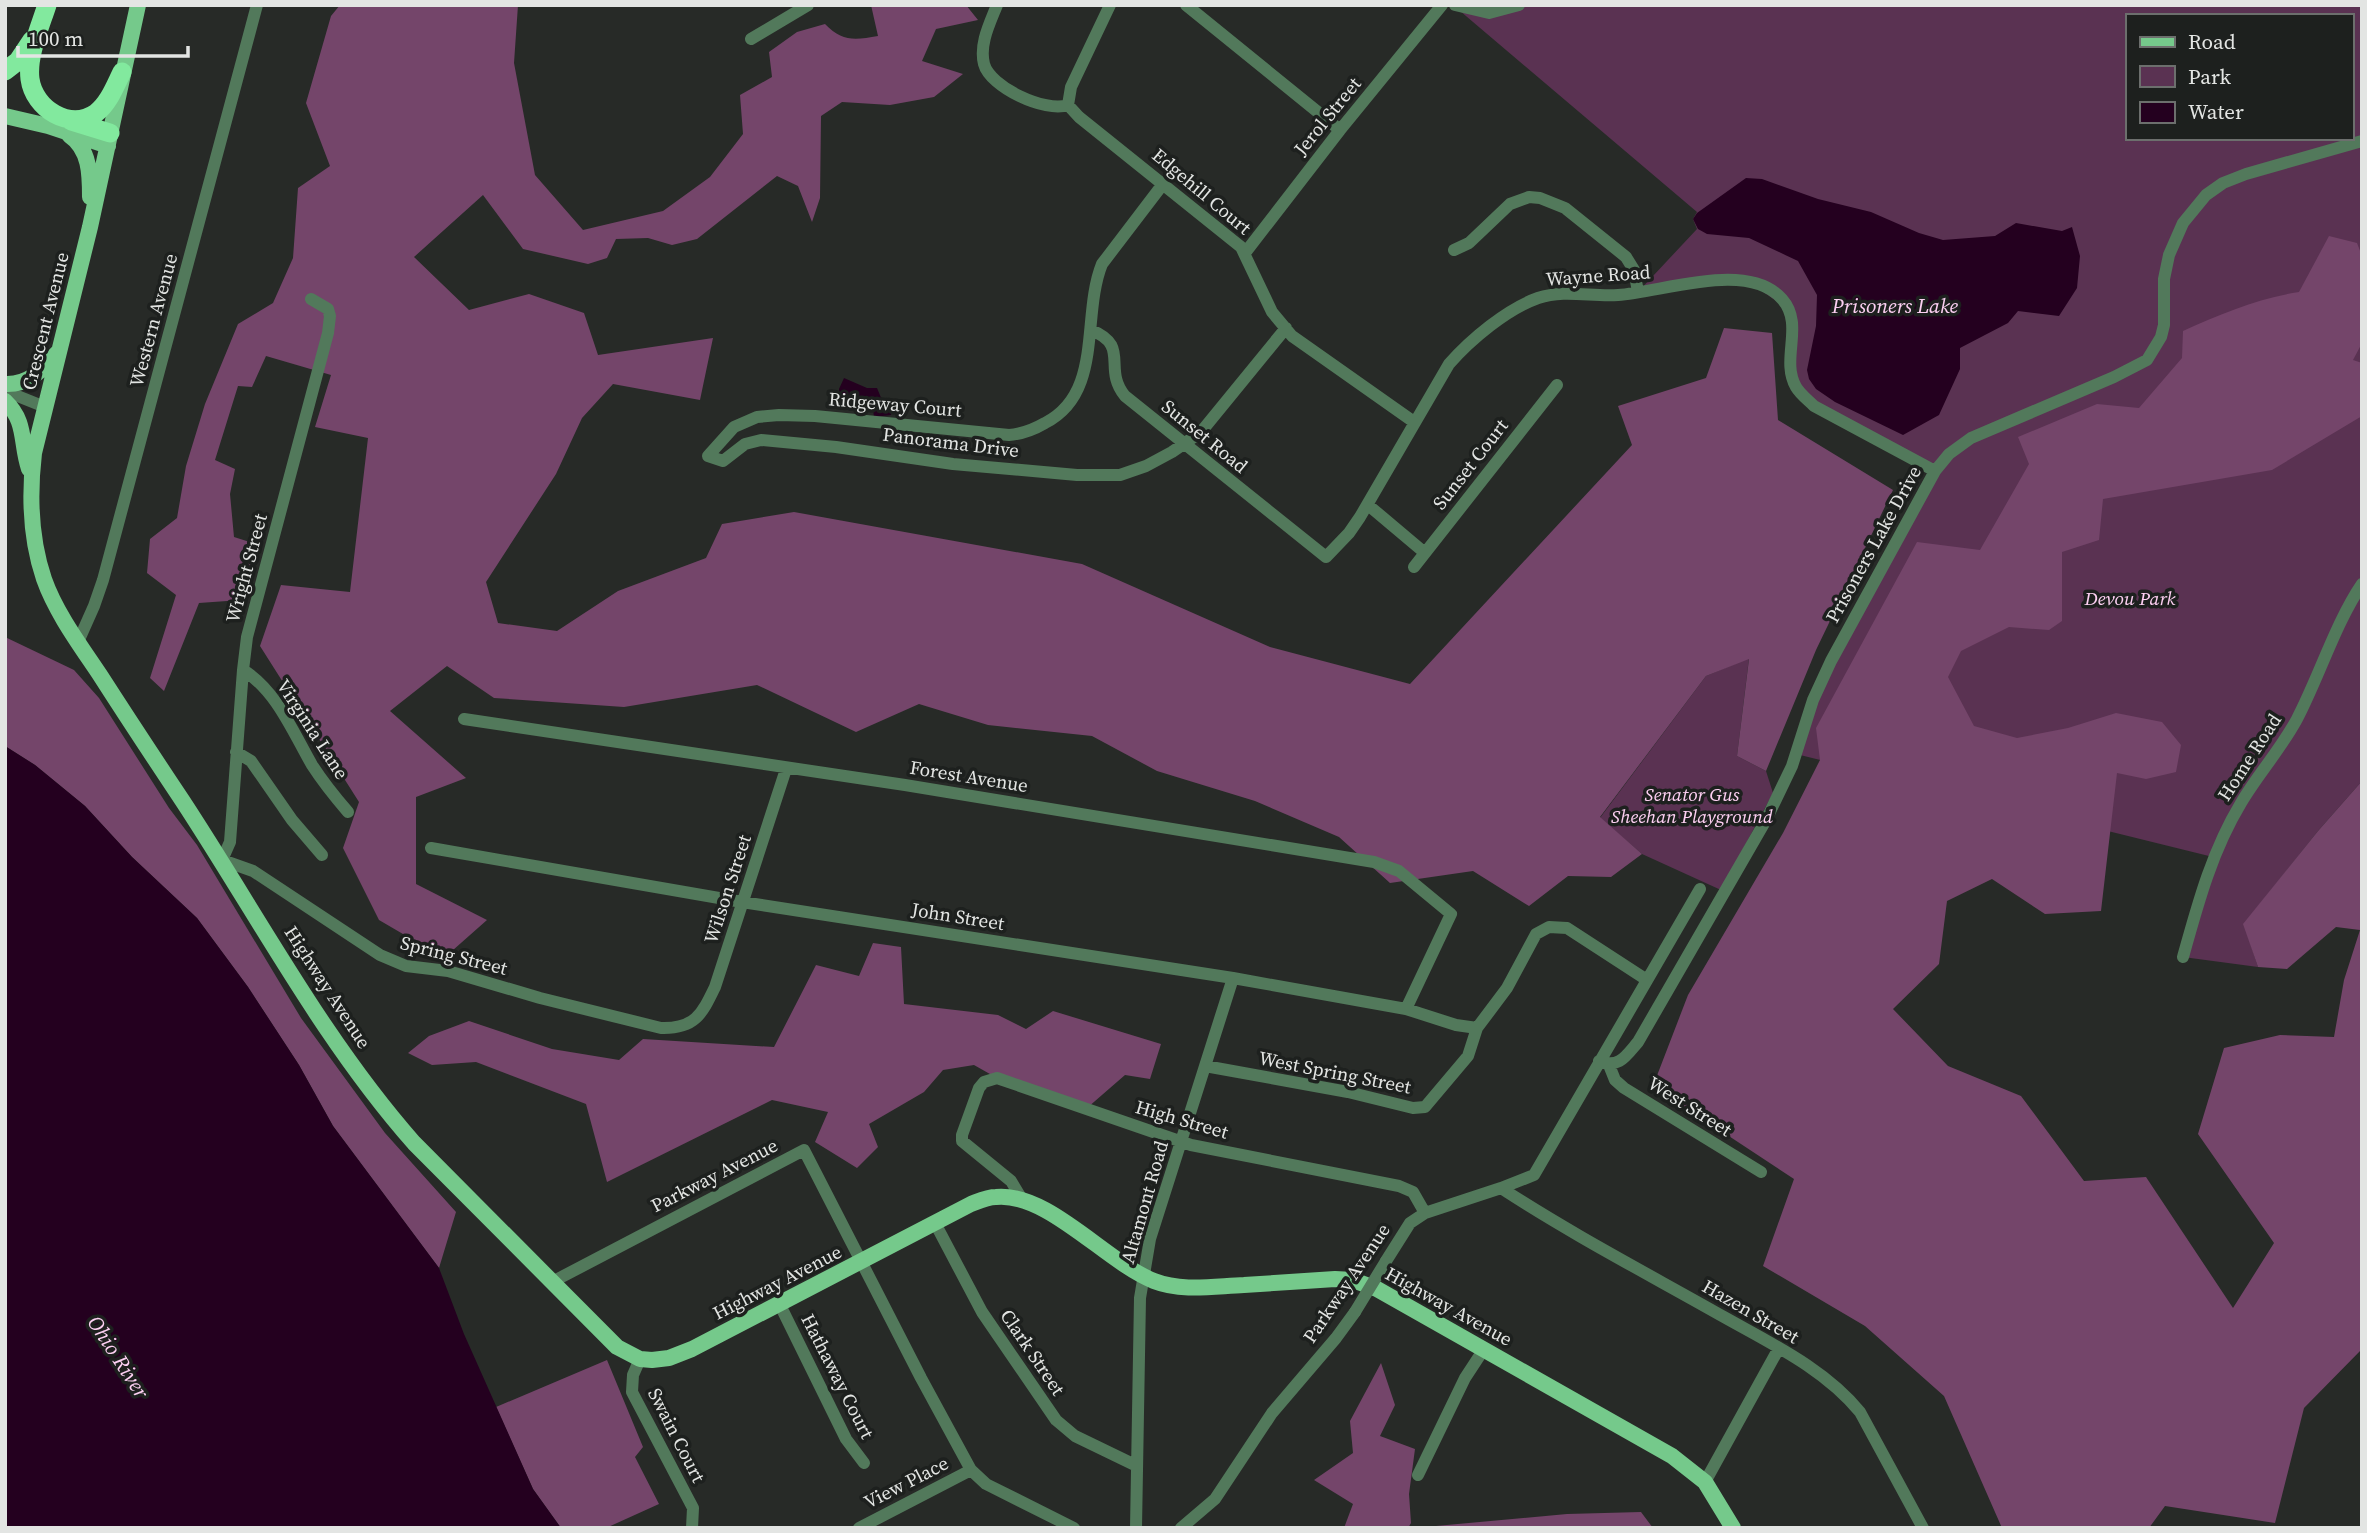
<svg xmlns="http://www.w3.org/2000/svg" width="2367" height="1533" font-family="'Source Serif 4',serif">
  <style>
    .green { fill: #5a3252; fill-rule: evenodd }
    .forest { fill: #74456a }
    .water { fill: #24001f }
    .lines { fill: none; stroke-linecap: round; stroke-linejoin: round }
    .minor { stroke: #52795b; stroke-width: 12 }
    .major { stroke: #75c98b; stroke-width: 16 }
    .highway { stroke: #82e99e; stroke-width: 19 }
    .minor-bridge { stroke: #52795b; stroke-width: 12 }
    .labels { text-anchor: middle; stroke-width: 7; stroke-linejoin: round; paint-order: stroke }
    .street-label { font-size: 19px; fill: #e3e5e3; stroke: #1d201e }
    .park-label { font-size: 19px; font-style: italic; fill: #fed0f3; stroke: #1d201e }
    .water-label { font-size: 21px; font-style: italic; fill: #fdd0f3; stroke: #1d201e }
  </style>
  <rect width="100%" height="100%" fill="#272a27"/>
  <path class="green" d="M1453,5H2362V781L2318,831L2244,924L2258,967L2183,957L2213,857L1796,754L1813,700L1935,471L1799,392L1789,310L1748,281L1638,292L1697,229L1693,219L1697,212ZM2127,16H2351V138H2127Z
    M1749,658L1737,756L1766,771L1773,793L1721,890L1642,854L1600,818L1706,676Z"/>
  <path class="forest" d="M340,5H518L514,63L535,175L583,230L663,211L710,177L743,134L740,95L772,77L769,52L797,32L825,24C842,42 855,40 878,36L871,5H966L978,20L936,29L922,61L963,74L934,97L890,105L842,102L821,116L820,198L812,222L798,186L777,176L697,239L672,245L648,238L616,239L607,258L588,264L523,249L483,195L414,257L469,310L529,294L584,313L598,355L713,338L700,400L613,384L582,418L556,474L486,582L498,623L557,631L618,591L706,558L722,524L794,512L1082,564L1270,647L1410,684L1632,445L1618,406L1706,378L1724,328L1772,333L1778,420L1893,490L1816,650L1766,771L1737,756L1749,659L1706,676L1600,817L1642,854L1611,877L1568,876L1529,906L1473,871L1390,883L1339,837L1255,801L1157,771L1092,736L988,725L919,704L856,732L757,685L624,707L494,698L447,666L390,711L466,778L416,797V884L487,920L444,958L379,920L343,848L359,802L260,646L281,585L350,592L368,438L315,427L331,375L266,356L252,387L238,386L215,460L235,469L230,494L234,537L259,545L241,600L199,603L164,691L150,678L176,595L147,573L150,539L177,518L186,466L205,404L238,324L273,303L293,258L298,188L330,166L306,103L331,16Z
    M2329,236L2357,243L2362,256V343L2353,360L2362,363V416L2272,470L2103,499L2099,540L2062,552V621L2049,630L2009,627L1961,651L1948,677L1974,726L2017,738L2068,728L2116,713L2162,722L2181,745L2176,772L2146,779L2117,773L2101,911L2045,914L1992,879L1947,901L1939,964L1893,1009L1948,1066L2021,1096L2084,1181L2146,1177L2233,1308L2274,1243L2198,1134L2224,1048L2280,1035L2334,1037L2344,980L2360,930L2336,927L2287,969L2258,967L2243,924L2318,831L2362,781V1349L2304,1408L2275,1523L2165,1506L2149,1528H2002L1944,1396L1865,1326L1763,1266L1794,1179L1653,1086L1688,995L1783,833L1820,760L1816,728L1917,542L1980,550L2029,464L2018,437L2097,404L2139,408L2182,358L2183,331C2220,314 2259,298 2299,292Z
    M5,637L74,670L99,698L169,808L197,845L301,1018L385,1133L456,1212L439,1268L333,1126L299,1065L248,987L197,918L132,857L85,806L35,765L5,746Z
    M873,943L901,947L904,1004L998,1015L1026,1029L1053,1011L1161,1044L1150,1079L1125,1075L1087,1108L997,1078L974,1065L943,1070L924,1092L869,1124L878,1147L857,1168L815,1142L828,1112L772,1100L607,1182L586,1104L476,1062L432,1065L408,1053L429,1036L469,1021L552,1049L619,1060L643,1039L774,1047L816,965L859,976Z
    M607,1360L643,1447L635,1457L659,1504L606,1528H561L533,1489L496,1407Z
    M1381,1363L1395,1405L1380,1436L1415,1449L1409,1494L1411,1523L1408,1528H1344L1353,1504L1314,1480L1353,1453L1350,1421Z
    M1641,1512L1653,1528L1425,1527L1567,1514Z"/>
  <path class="water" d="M1746,178L1762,179L1818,199L1871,212L1919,233L1943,240L1995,236L2016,223L2062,231L2072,227L2080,256L2077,288L2059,316L2018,311L2008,323L1960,348V369L1939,415L1903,435L1835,402L1816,389L1809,379L1807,370L1816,326L1817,295L1798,261L1749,238L1707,234L1698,229L1693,219L1697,213Z
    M844,378L867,388H877L882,400L894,402L891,415L874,417L873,409L864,405L855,411L840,402L839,389Z
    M5,746L35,765L85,806L132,857L197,918L248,987L299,1065L333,1126L439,1268L464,1334L533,1489L561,1528H5Z"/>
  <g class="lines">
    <path class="minor" d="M997,5C990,23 979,44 984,64C990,87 1045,113 1068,105
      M1186,5L1340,130
      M1455,5L1489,13L1519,5
      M751,39L808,5
      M1068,105L1079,117L1241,247L1272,312L1292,336L1414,422
      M1068,105L1071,87L1110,5
      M1163,184L1102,264C1081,316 1104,393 1045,423C1033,430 1022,434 1009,435L815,416L779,415L757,417L734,427L708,456L723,461L745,444L761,440L836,447L953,464L1077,475H1120L1146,466L1172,452L1201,432L1286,328
      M1454,250L1469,243L1510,204L1529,197L1540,198L1565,208L1626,257L1634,270L1638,292
      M1245,253L1340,130L1442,5
      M311,299L328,309L330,316L328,333L247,637L243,670L230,842L222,860L253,871L380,955L406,966L448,971L540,998L661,1028C695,1029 702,1014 715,987L786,769
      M1091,330C1131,346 1102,368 1125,396L1326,557L1349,533L1360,517L1449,364C1471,339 1507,309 1538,298C1565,289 1591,297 1618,295C1663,292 1748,260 1782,299C1805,325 1780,359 1796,387C1800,394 1808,400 1814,406L1935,471
      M5,391L45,407
      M1368,505L1425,553
      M1414,567L1557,385
      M78,642L94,606L103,580L257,5
      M243,670C276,690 293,732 312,765C323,782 335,797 348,812
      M464,719L905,785L1374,862L1399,871L1451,914L1406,1009
      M236,752L251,761L292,820L322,855
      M431,848L742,902L1233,978L1406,1009L1456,1025L1477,1028
      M2183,957C2198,903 2212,851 2241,803C2258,774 2281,749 2297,719C2319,677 2336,622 2362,584
      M1599,1061C1619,1069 1626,1056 1638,1042L1766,820L1792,766L1813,700L1831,661L1935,471L1949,454L1971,438L2114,377L2147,360L2161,337L2164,325V279L2169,255L2183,223L2206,195L2223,183L2246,174L2362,141
      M1609,1065L1615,1080L1624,1088L1761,1172
      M1205,1066L1348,1092L1413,1108L1425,1107L1468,1056L1477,1028L1507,988L1536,934L1549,927L1567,928L1647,980
      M1501,1188C1573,1235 1650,1275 1724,1317C1772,1344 1825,1369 1860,1412L1923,1528
      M1023,1201L1011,1181L962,1141V1135L979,1088L984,1082L997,1078L1191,1145L1399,1186L1413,1192L1425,1213
      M935,1223L982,1312L1056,1420L1075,1436L1137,1466
      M1386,1261L1410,1223L1425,1213L1501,1188L1534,1175L1700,889
      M552,1282L804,1150L921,1378L971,1470L986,1484L1074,1528
      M780,1305L846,1439L864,1463
      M640,1359L633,1375L632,1392L693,1508L692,1528
      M1418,1475L1465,1378L1484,1349
      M1705,1482L1779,1348
      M859,1528L971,1470
      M1136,1528L1140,1298L1150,1239L1233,978
      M1181,1528L1215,1499L1272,1413L1336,1338L1355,1312"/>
    <path class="major" d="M138,5L90,227L34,453C29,496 30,538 44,579C56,613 80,645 100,675C127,717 154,758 182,800C257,914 323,1040 414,1143L617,1347L640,1359L652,1360L669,1358L692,1349L971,1204C979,1201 987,1197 996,1197C1048,1192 1106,1262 1154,1281C1182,1292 1215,1286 1244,1285C1274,1283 1305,1281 1335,1279L1353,1280L1377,1289L1672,1456L1705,1482L1733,1528
      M5,116L48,126L108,146
      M69,135C90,149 90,175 90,197
      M5,384C29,385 42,370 57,353
      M5,401C27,422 20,442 29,469"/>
    <path class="highway" d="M47,5C40,27 27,56 30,79C34,109 70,131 96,113C109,103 115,86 122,72
      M5,71L18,61L32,40
      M71,121L110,133"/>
    <path class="minor-bridge" d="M1355,1312L1386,1261"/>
  </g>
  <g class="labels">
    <g class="street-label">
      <text transform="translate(1327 116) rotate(-51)" y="7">Jerol Street</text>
      <text transform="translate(1202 191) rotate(40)" y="7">Edgehill Court</text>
      <text transform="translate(1598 275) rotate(-4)" y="7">Wayne Road</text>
      <text transform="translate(153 320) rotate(-75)" y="7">Western Avenue</text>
      <text transform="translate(45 321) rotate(-76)" y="7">Crescent Avenue</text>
      <text transform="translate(895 404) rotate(5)" y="7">Ridgeway Court</text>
      <text transform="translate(1205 436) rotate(39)" y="7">Sunset Road</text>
      <text transform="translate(951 442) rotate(7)" y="7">Panorama Drive</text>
      <text transform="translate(1470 464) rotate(-52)" y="7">Sunset Court</text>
      <text transform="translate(1873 544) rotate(-61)" y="7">Prisoners Lake Drive</text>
      <text transform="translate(246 568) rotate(-75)" y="7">Wright Street</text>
      <text transform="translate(313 729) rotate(57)" y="7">Virginia Lane</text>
      <text transform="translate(2249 757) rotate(-57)" y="7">Home Road</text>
      <text transform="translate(969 776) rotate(9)" y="7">Forest Avenue</text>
      <text transform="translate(727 889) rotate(-72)" y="7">Wilson Street</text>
      <text transform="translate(958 916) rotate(9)" y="7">John Street</text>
      <text transform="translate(454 955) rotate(14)" y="7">Spring Street</text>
      <text transform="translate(328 987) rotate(57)" y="7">Highway Avenue</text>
      <text transform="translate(1335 1072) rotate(11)" y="7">West Spring Street</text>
      <text transform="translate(1690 1106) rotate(32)" y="7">West Street</text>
      <text transform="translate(1182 1119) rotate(16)" y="7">High Street</text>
      <text transform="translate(714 1175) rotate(-27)" y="7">Parkway Avenue</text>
      <text transform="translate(1144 1202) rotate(-74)" y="7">Altamont Road</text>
      <text transform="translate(777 1282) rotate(-27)" y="7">Highway Avenue</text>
      <text transform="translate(1346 1283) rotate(-56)" y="7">Parkway Avenue</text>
      <text transform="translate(1449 1306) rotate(29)" y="7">Highway Avenue</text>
      <text transform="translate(1751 1311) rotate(30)" y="7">Hazen Street</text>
      <text transform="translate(1033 1352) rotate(56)" y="7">Clark Street</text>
      <text transform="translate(838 1376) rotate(63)" y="7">Hathaway Court</text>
      <text transform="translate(677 1435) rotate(63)" y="7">Swain Court</text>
      <text transform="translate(906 1482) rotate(-27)" y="7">View Place</text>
    </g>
    <g class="park-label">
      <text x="2130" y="605">Devou Park</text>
      <text x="1692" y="801">Senator Gus<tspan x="1692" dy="22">Sheehan Playground</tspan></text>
    </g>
    <g class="water-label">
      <text x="1895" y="313">Prisoners Lake</text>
      <text transform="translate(118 1357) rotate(57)" y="7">Ohio River</text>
    </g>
  </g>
  <rect width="2367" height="1533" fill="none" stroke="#e3e5e3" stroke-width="14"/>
  <rect x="2126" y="14" width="228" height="126" fill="#1d201e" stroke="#6c6f6d" stroke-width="2"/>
  <rect x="2140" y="37" width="35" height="10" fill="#75c98b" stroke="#6c6f6d" stroke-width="2"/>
  <text x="2188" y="49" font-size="21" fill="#e3e5e3">Road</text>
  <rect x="2140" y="66" width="35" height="21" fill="#5a3252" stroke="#6c6f6d" stroke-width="2"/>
  <text x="2188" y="84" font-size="21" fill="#e3e5e3">Park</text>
  <rect x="2140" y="102" width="35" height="21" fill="#24001f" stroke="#6c6f6d" stroke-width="2"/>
  <text x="2188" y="119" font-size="21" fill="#e3e5e3">Water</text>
  <path d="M18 46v10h170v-10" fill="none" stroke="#e3e5e3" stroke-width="3.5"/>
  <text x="28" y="46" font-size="21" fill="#e3e5e3" stroke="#1d201e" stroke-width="5" paint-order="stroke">100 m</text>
</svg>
